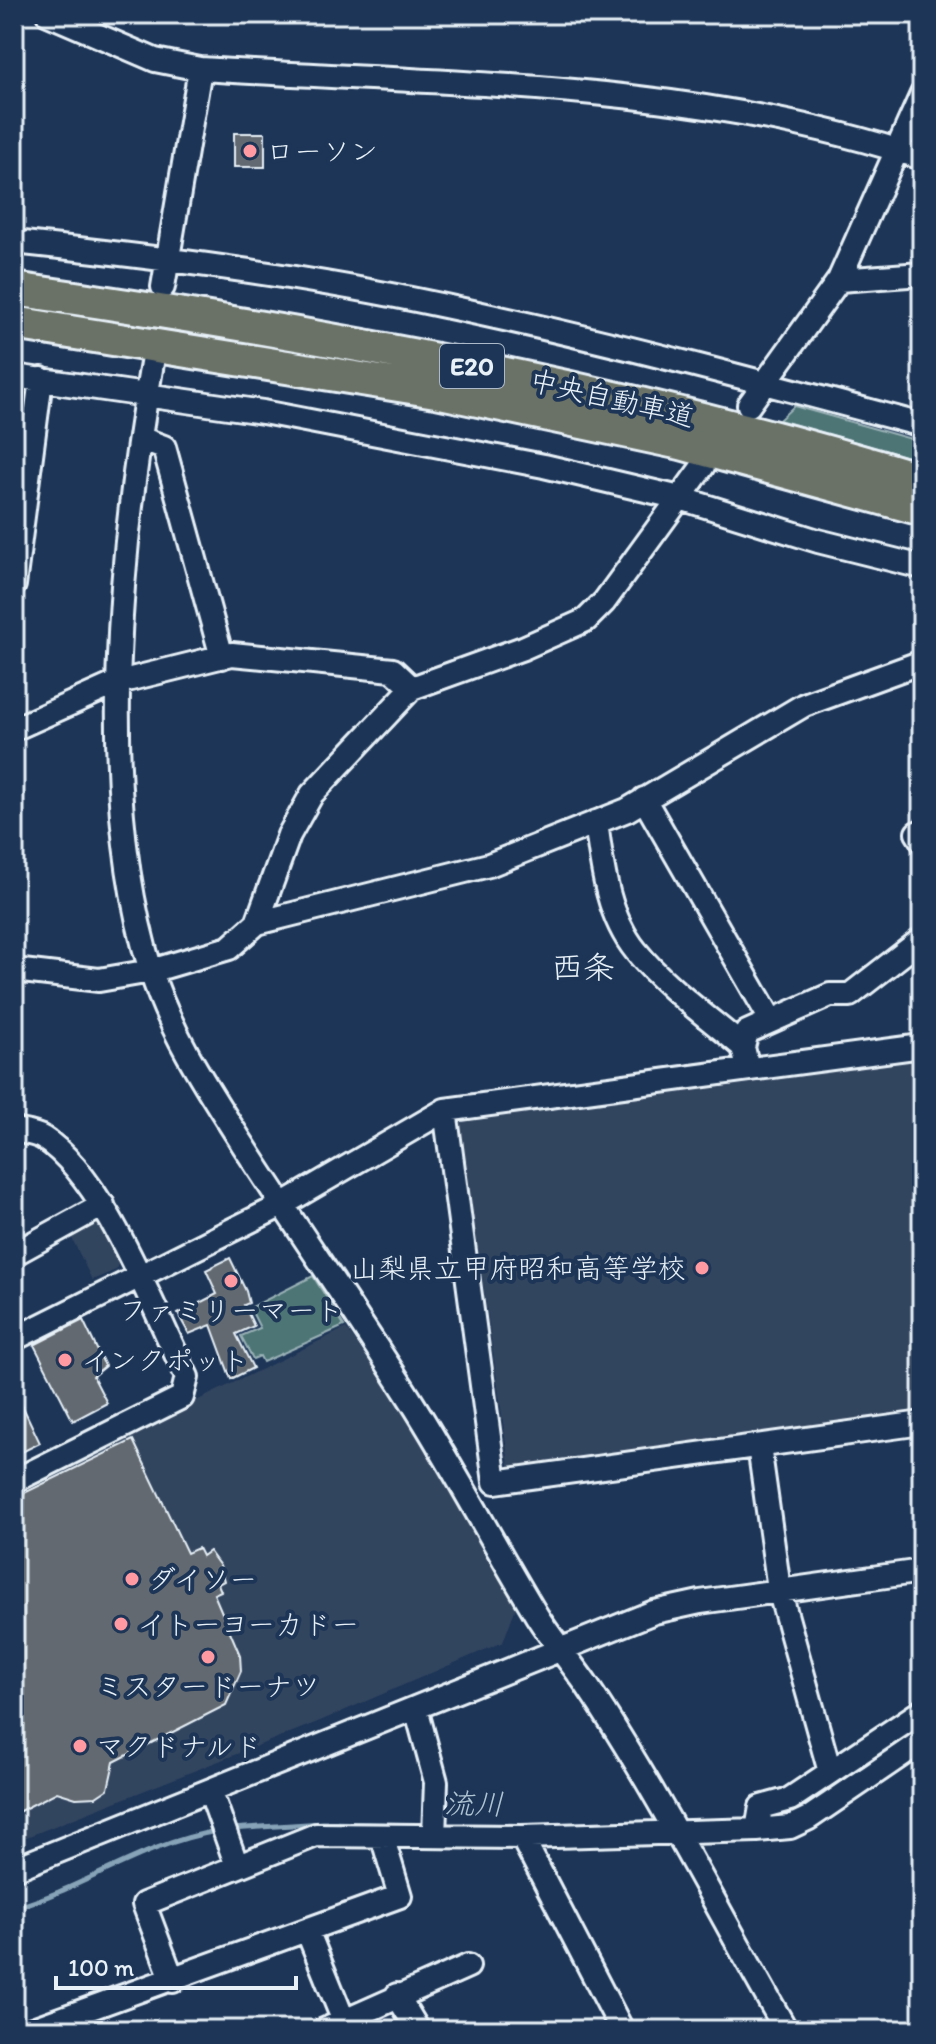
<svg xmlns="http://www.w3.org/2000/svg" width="936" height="2044" font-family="Itim,'Klee One',sans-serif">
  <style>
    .built { fill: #32455e }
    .green { fill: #4d7476; stroke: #9ab2b7; stroke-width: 2 }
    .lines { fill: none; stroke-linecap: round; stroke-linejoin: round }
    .stream { stroke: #86a3b7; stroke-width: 5 }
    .building { fill: #64696f; stroke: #e8f1f8; stroke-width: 2 }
    .minor-casing { stroke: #e8f1f8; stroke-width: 28 }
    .highway-casing { stroke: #e8f1f8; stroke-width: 38 }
    .minor { stroke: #1d3557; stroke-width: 22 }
    .highway { stroke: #6a7166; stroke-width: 32 }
    .poi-dot { fill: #ff9aa2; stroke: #1d3557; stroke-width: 3 }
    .labels { text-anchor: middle; stroke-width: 8; stroke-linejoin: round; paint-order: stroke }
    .shield { fill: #1d3557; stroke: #abb9c8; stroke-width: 2 }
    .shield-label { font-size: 26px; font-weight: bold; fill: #e8f1f8 }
    .poi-label { font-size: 28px; fill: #e8f1f8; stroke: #1d3557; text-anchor: start }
    .street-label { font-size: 28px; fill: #e8f1f8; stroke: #1d3557 }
    .water-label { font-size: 30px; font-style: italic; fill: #afc4d2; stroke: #1d3557 }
    .quarter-label { font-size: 32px; fill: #e8f1f8; stroke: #1d3557 }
  </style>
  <rect width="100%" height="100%" fill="#1d3557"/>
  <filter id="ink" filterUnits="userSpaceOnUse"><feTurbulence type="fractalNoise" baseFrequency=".0125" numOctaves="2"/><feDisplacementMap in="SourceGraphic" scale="16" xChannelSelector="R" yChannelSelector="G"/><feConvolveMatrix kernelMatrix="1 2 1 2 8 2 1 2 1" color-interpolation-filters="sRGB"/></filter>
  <g filter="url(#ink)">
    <path class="built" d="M14,382L30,384L14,513Z
      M922,1057V1417L510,1472L460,1120Z
      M94,1217L101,1221L119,1260L116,1270L92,1280L68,1230Z
      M346,1328L427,1445L516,1607L503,1642L320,1721L14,1842V1490Z"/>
    <path class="green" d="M794,406L922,442V461L779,420Z
      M313,1276L344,1326L263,1362L260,1356L253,1359L241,1336L260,1328L250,1308Z"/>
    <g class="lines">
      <path class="stream" d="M850,1777L922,1729
        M231,1829L323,1823L428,1825
        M14,1908C87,1887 141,1844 217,1831"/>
    </g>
    <path class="building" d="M234,133H265V167H234Z
      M230,1258L246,1291L249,1303L244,1305L254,1326L236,1334L253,1368L231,1379L211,1325L189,1334L178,1314L217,1294L206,1270Z
      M83,1320L105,1366L93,1376L107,1403L73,1421L34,1345Z
      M14,1388L40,1443L14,1456Z
      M133,1440L187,1553L198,1548L202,1556L209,1551L220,1566L224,1581L218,1584L221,1591L214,1594L240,1655L241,1671L226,1705L114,1762L108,1789L96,1797L76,1798L57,1792L14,1814V1498Z"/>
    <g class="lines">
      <defs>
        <path id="minor" d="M48,14L155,60L200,69C440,84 692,81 922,158
          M14,242C156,257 300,275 440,305C602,339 762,382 922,425
          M839,280L922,274
          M163,287L200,69
          M152,363C120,545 95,793 151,971C171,1034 207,1088 242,1143C297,1229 356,1313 410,1399C455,1470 494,1545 537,1616C552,1640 570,1661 586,1684C660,1794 720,1915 786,2030
          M14,376L263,412L544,466L680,498L818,541L922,567
          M749,405L839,280L922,94
          M140,438L164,447L222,657
          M14,585L41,379
          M14,729L119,682L232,654L393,670L412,688
          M644,799L771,1020
          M596,822C602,866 607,915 636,951C665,987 708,1017 743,1047L748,1069
          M922,831L917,833L922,841
          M257,923L289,835L312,794L412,688L523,648L586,620L604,602L703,466
          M14,970L99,980L151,971L229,948L257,923L489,865L627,810L804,705L922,662
          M922,1046L445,1110L495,1482L922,1423
          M743,1047L747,1032L830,995H850L922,939
          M14,1130C23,1132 35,1133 43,1138C105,1177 153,1310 187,1377L182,1397L14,1481
          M14,1254L103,1205
          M14,1339L282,1205L445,1110
          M759,1446L779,1589L830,1772
          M416,1708L436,1782L434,1836
          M211,1793L237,1866
          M757,1830L790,1827L809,1818L922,1741
          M522,1837L622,2030
          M14,1869L654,1612L700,1602L922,1571
          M307,1930L343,2019
          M173,1981L144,1904L316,1835L522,1837L757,1830L761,1807L790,1799L922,1711
          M397,1995L418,2030
          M30,2030L400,1896L382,1836
          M324,2030L468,1966"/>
        <path id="highway" d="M14,289C320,333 625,389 922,480
          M14,323L436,391L681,443L922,509"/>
      </defs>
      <use href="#minor" class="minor-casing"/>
      <use href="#highway" class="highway-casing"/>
      <use href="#minor" class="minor"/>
      <use href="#highway" class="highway"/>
    </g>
  </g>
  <g class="poi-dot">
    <circle cx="250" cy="151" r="8"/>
    <circle cx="702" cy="1268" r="8"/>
    <circle cx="231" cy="1281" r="8"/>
    <circle cx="65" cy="1360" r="8"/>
    <circle cx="132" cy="1579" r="8"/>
    <circle cx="121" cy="1624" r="8"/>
    <circle cx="208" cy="1657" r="8"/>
    <circle cx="80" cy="1746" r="8"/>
  </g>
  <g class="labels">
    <rect class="shield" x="440" y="344" width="64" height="44" rx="6"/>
    <g class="shield-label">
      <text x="472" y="375">E20</text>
    </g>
    <g class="poi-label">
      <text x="266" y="161">ローソン</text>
      <text x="686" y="1278" text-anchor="end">山梨県立甲府昭和高等学校</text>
      <text x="231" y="1320" text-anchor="middle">ファミリーマート</text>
      <text x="81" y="1370">インクポット</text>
      <text x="148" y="1589">ダイソー</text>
      <text x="137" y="1634">イトーヨーカドー</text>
      <text x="208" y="1696" text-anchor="middle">ミスタードーナツ</text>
      <text x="96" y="1756">マクドナルド</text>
    </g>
    <g class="street-label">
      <text transform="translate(612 398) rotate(13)" y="10">中央自動車道</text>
    </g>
    <g class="water-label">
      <text transform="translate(474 1804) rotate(1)" y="10">流川</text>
    </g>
    <g class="quarter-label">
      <text x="583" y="978">西条</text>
    </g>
  </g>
  <rect width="936" height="2044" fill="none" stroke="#1d3557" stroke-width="48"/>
  <rect x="24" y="24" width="888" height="1996" fill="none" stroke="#e8f1f8" stroke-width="3" filter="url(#ink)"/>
  <path d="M56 1976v12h240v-12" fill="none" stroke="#e8f1f8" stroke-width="4"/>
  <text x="68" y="1976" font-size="24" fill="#e8f1f8" stroke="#1d3557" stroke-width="6" paint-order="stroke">100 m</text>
</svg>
